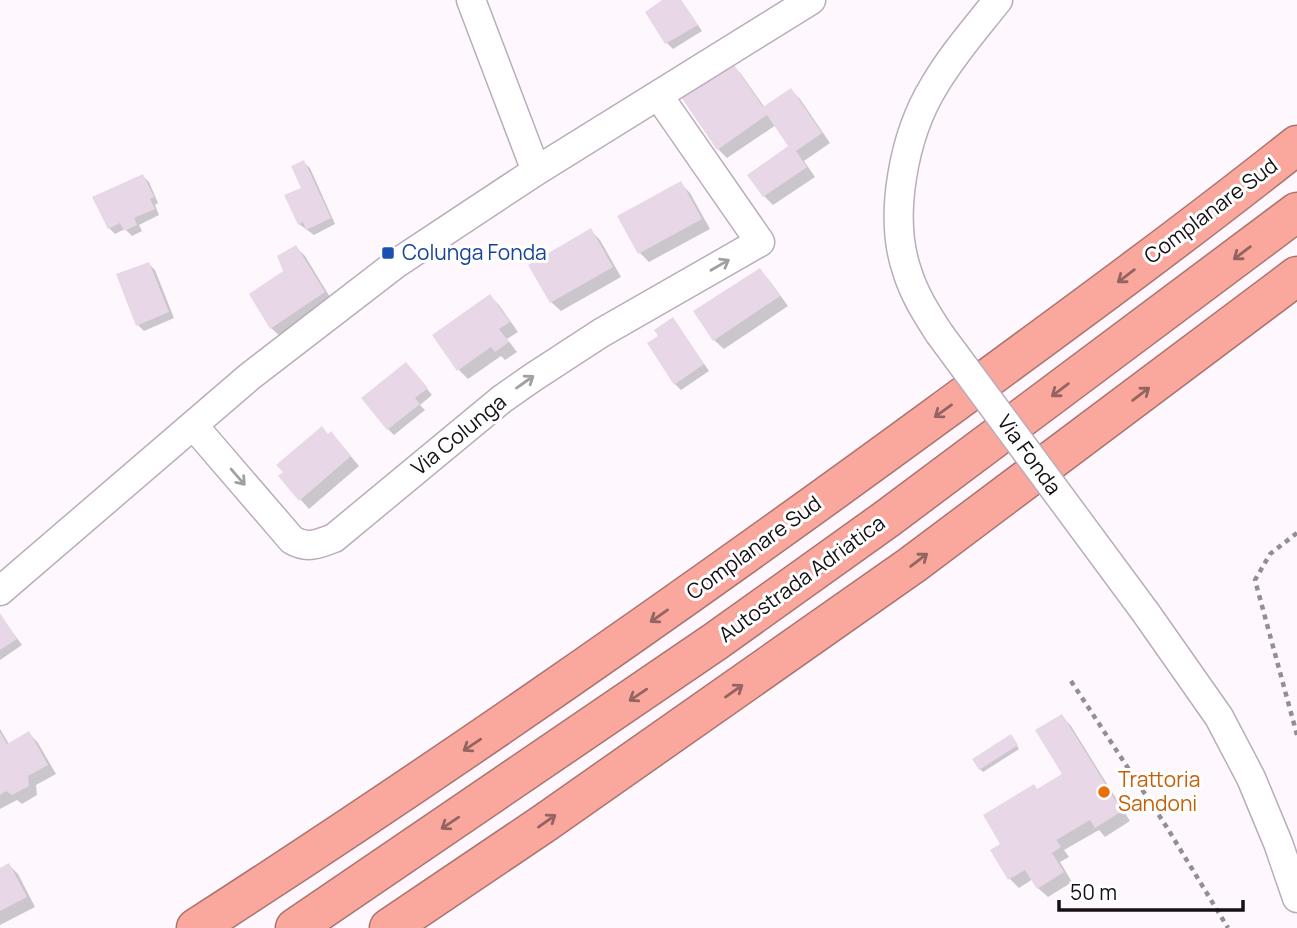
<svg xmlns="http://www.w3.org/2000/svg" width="1297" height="928" font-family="Manrope,sans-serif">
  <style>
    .shadow { fill: #0003 }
    .building { fill: #e8d8e7 }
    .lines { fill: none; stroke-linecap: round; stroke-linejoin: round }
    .street-casing { stroke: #bbacba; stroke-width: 31 }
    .highway-casing { stroke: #aa736e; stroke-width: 41 }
    .path { stroke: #948e94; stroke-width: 4.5; stroke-dasharray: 5 5; stroke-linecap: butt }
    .street { stroke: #fff; stroke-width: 28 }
    .highway { stroke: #faa89e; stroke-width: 38 }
    .street-bridge-casing { stroke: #bbacba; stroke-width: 31; stroke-linecap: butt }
    .street-bridge { stroke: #fff; stroke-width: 28 }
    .oneway { stroke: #936460 }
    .oneway2 { stroke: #a19fa1 }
    .transit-dot { fill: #1a4fb4; stroke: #fff; stroke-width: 2.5 }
    .food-dot { fill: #e8710a; stroke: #fff; stroke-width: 2.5 }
    .labels { text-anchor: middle; stroke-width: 6; stroke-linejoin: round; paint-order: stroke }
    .street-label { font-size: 21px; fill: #151015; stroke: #fff }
    .transit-label { font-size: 21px; fill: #164399; stroke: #fff; text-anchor: start }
    .food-label { font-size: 21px; fill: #c56008; stroke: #fff; text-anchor: start }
  </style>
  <rect width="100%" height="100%" fill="#fef8fe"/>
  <path class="shadow" d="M665,0H681L702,31L673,49L667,43Z
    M732,64L741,74L765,108L791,90L800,99L830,143L804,161L815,177L773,205L764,196L790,147L776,125L727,158L718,149Z
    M303,162L310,168L335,224L314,235L299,224L303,189Z
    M143,176L149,182L158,203L155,205L159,215L139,225L142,231L132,236L125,229L115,234L109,228Z
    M680,183L690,193L710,229L649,262L640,253L620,217Z
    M591,231L600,240L621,277L561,311L551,302Z
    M296,247L305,256L333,302L281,337L271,328L285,271Z
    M149,264L155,270L174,318L144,331L138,325Z
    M760,270L769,280L788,306L724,349L714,340Z
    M490,296L499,305L518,332L507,339L517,352L505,360L501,356L468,379L459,370L434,336Z
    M678,326L709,371L681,390L675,384Z
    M412,370L432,395L420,405L425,410L394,435L388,429Z
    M329,436L340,443L359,466L309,509L300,499Z
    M0,615L22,645L0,660Z
    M1062,716L1071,726L1130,821L1105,837L1099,830L1064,850L1069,857L1060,862L1072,882L1048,897L1038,888L1033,879L1019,888L1010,879L993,851L1003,845L1038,790L1064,774Z
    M0,729L9,744L29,733L38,743L56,774L36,785L37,795L22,804L17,800L0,809Z
    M1013,739L1019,749L983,772L980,769L974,760Z
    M9,865L18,874L35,907L0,925V870Z"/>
  <path class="building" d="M662,0H681L698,25L665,44L645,12Z
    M732,62L763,107L791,88L822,133L796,151L807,167L763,197L747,175L788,146L767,115L717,150L681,97Z
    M304,160L331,218L306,230L303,222L298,225L284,195L301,188L291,166Z
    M143,174L154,197L150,199L155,209L134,218L137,225L124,231L120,223L108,229L92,197Z
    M681,181L702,219L638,254L617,216Z
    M591,228L613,267L550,303L528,265Z
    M296,245L325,292L270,329L249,294L283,271L277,256Z
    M149,262L169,312L136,326L116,274Z
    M760,268L780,296L713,341L693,311Z
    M490,294L510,322L499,329L509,342L495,352L491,347L457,371L432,335Z
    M673,317L704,364L674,385L647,343L658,336L654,330Z
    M406,362L428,388L415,398L420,404L387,430L361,398Z
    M322,426L328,434L331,431L351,456L299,501L278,476L283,472L276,465Z
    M0,613L17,639L0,650Z
    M1062,714L1122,811L1095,828L1090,820L1056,840L1061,847L1052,853L1064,872L1037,889L1025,870L1008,880L990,850L1000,844L983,815L1034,784L1037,789L1062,774L1035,730Z
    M29,731L48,765L28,776L29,786L12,795L6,791L0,795V732L7,744Z
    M1011,734L1018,745L979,770L972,759Z
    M9,863L27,897L0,911V868Z"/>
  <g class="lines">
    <defs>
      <path id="street" d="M471,0L536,171
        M939,333C926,313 914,294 907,271C888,216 904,135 934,86C952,55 976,28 998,0
        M193,425L292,540C307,549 319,544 334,538L502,399L532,378L601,333L760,242L658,95
        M0,591L249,377L397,263L536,171L811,0
        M1146,613L1219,717L1251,778L1278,843L1297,898"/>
      <path id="highway" d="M196,928C449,765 696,592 939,414C1059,326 1180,238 1297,145
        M295,928L716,641L888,518L1297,212
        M389,928L546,822L912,565L1297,276"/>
    </defs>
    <use href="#street" class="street-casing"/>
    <use href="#highway" class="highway-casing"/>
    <path class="path" d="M1297,533L1270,554L1255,580L1297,735
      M1071,681L1166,826L1228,928"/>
    <use href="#street" class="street"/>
    <use href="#highway" class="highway"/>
    <defs>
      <path id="street-bridge" d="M939,333L1146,613"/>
    </defs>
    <use href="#street-bridge" class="street-bridge-casing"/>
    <use href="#street-bridge" class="street-bridge"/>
  </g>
  <defs><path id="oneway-shaft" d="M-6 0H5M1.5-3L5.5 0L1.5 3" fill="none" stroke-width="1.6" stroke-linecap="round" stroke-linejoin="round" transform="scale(1.75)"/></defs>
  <g class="oneway">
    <use href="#oneway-shaft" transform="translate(1242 253) rotate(143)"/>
    <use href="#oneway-shaft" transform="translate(1126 276) rotate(143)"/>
    <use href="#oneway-shaft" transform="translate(1060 390) rotate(143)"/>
    <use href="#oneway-shaft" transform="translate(1141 394) rotate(-37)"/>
    <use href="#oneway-shaft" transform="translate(943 411) rotate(144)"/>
    <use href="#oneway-shaft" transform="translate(919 560) rotate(-37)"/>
    <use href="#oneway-shaft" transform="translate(659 616) rotate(145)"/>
    <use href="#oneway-shaft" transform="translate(734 691) rotate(-35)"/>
    <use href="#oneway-shaft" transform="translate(638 695) rotate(146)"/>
    <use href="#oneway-shaft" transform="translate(472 745) rotate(146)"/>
    <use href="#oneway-shaft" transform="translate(547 821) rotate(-35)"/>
    <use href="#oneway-shaft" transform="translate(450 823) rotate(146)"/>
  </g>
  <g class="oneway2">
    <use href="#oneway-shaft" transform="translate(720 265) rotate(-30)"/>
    <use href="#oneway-shaft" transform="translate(525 382) rotate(-35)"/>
    <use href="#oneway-shaft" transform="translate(238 477) rotate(49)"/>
  </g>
  <rect class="transit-dot" x="381" y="246" width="14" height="14" rx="3.5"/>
  <circle class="food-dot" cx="1104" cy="792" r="7"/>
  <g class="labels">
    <g class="street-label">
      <text transform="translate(1211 211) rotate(-37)" y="7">Complanare Sud</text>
      <text transform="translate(459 435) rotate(-39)" y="7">Via Colunga</text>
      <text transform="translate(1029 455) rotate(54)" y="7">Via Fonda</text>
      <text transform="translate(754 548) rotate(-36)" y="7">Complanare Sud</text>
      <text transform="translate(802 579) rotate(-36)" y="7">Autostrada Adriatica</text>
    </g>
    <g class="transit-label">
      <text x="402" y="260">Colunga Fonda</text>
    </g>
    <g class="food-label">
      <text x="1118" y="787">Trattoria<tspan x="1118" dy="24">Sandoni</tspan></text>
    </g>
  </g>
  <path d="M1059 900v10h184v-10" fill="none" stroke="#151015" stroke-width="3.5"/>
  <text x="1070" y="900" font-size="21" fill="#151015" stroke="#ffffff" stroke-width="5" paint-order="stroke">50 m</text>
</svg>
